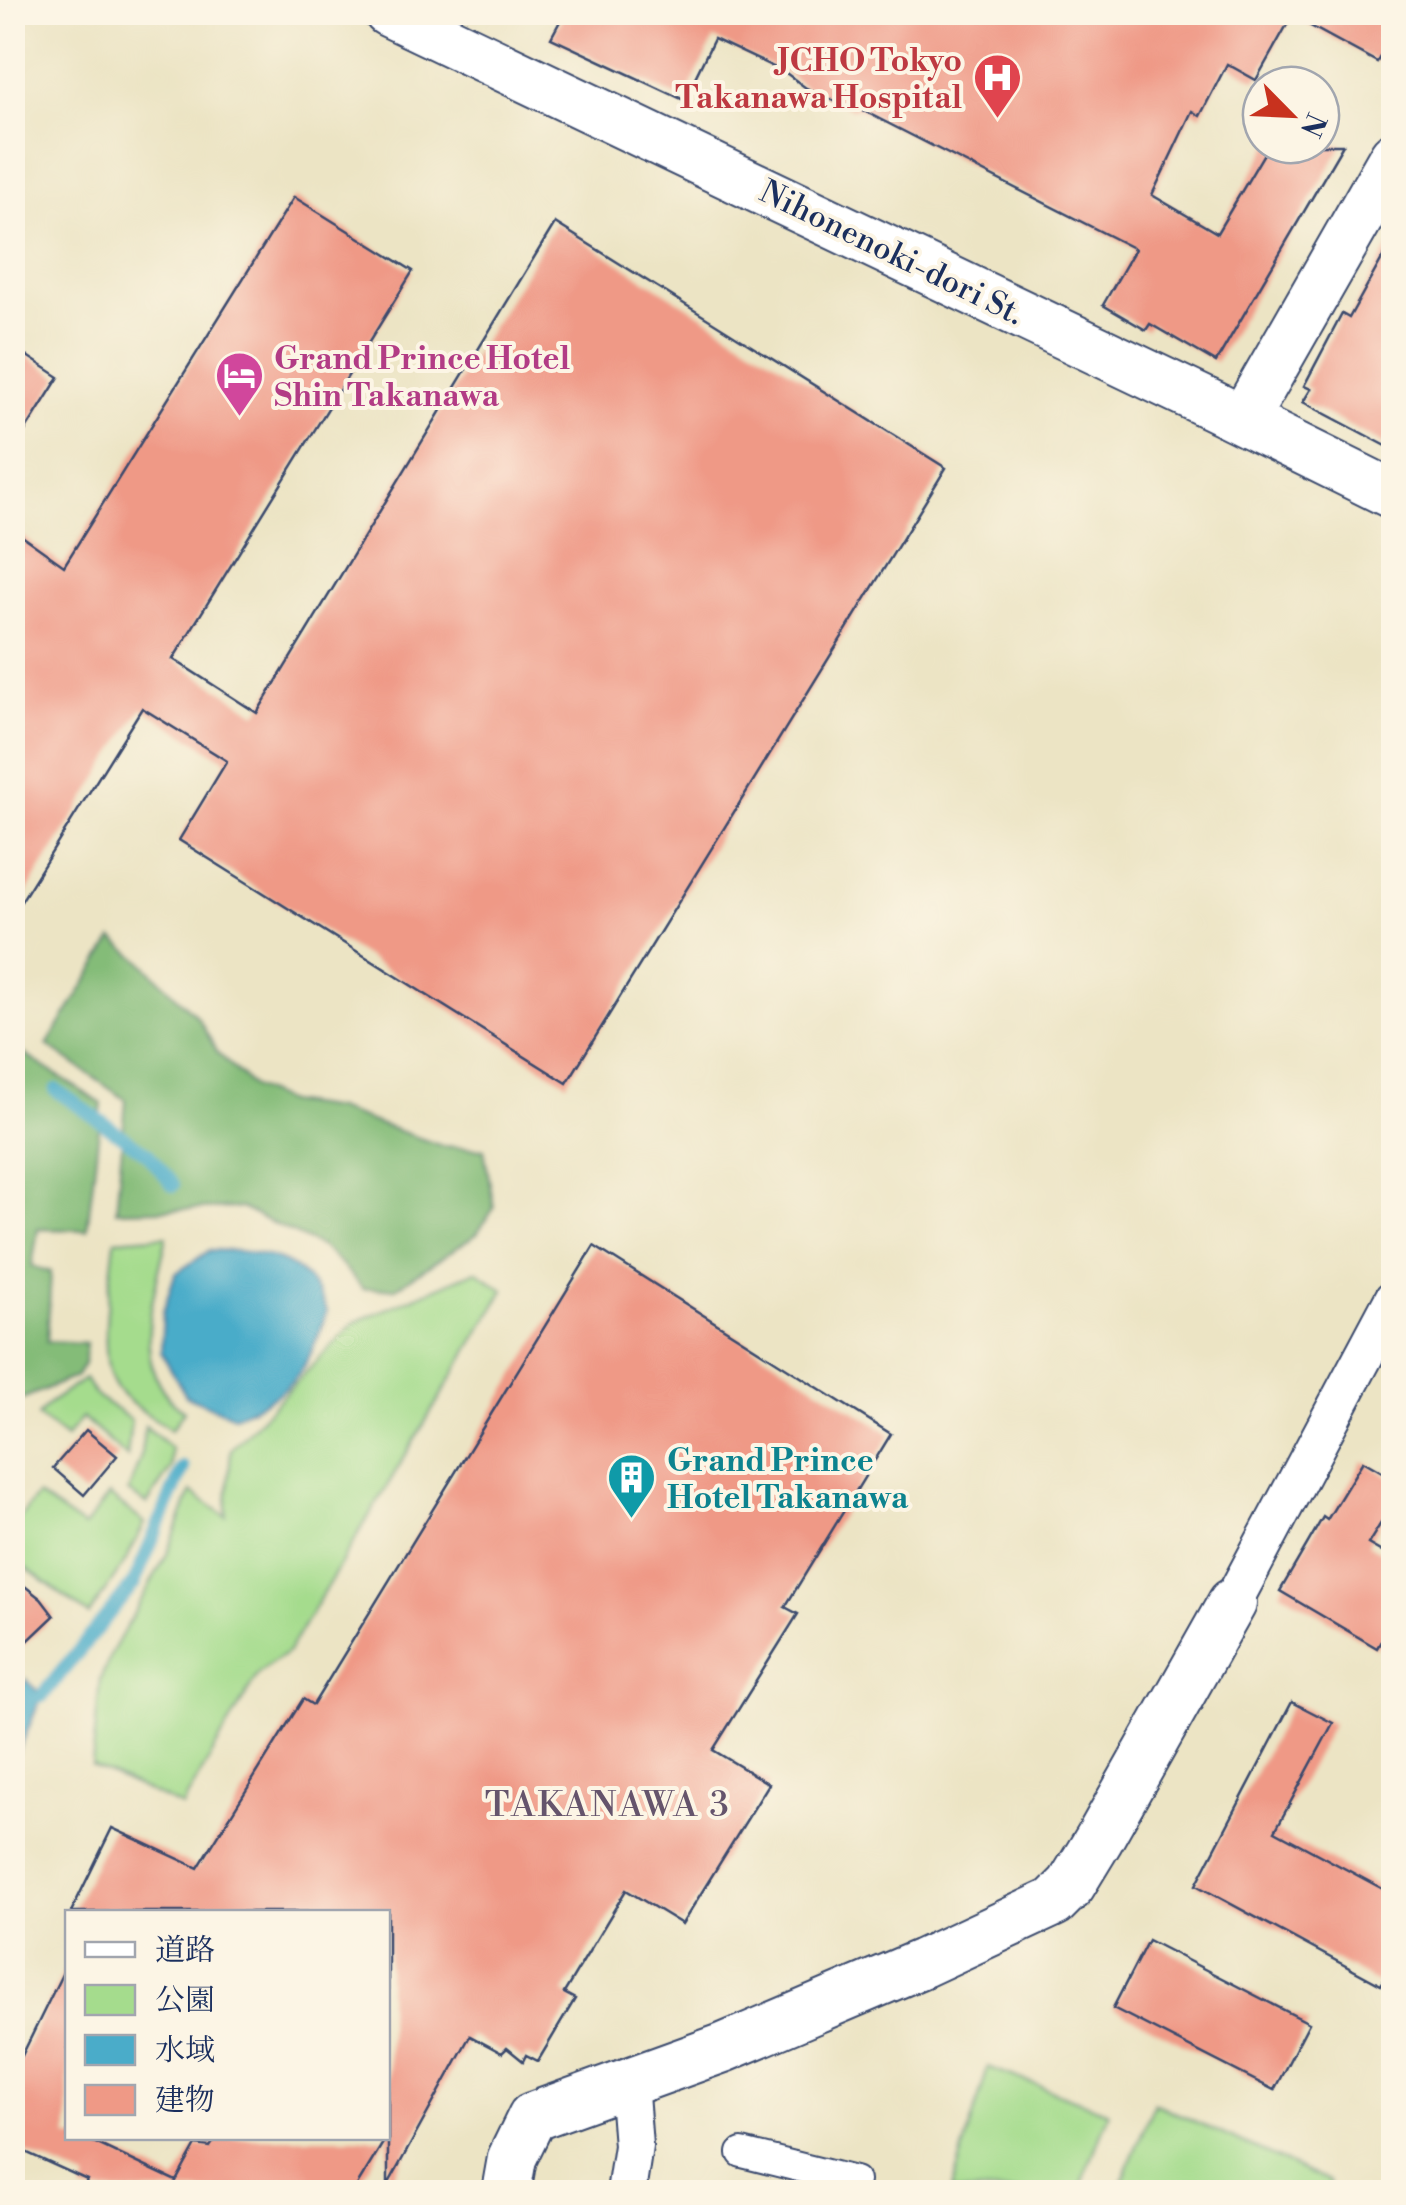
<svg xmlns="http://www.w3.org/2000/svg" width="1406" height="2205" font-family="'Libre Bodoni','Noto Serif JP',serif">
  <style>
    .green { fill: #a5dc8d; stroke: #608676; stroke-width: 2.5 }
    .forest { fill: #84bc78; stroke: #50766b; stroke-width: 2.5 }
    .water { fill: #4aacc9; stroke: #326e94; stroke-width: 2.5 }
    .lines { fill: none; stroke-linecap: round; stroke-linejoin: round }
    .stream { stroke: #4aacc9; stroke-width: 14 }
    .building { fill: #ef9986 }
    .pedestrian-casing { stroke: #3a4a6d; stroke-width: 32 }
    .minor-casing { stroke: #3a4a6d; stroke-width: 42 }
    .tertiary-casing { stroke: #3a4a6d; stroke-width: 52 }
    .pedestrian { stroke: #fff; stroke-width: 28 }
    .minor { stroke: #fff; stroke-width: 38 }
    .tertiary { stroke: #fff; stroke-width: 48 }
    .labels { text-anchor: middle; stroke-width: 8; stroke-linejoin: round; paint-order: stroke }
    .health-label { font-size: 32px; font-weight: bold; fill: #be3a42; stroke: #fcf5e5; text-anchor: end }
    .street-label { font-size: 32px; fill: #1b2f5e; stroke: #fcf5e5 }
    .hotel-label { font-size: 32px; font-weight: bold; fill: #b23c85; stroke: #fcf5e5; text-anchor: start }
    .culture-label { font-size: 32px; font-weight: bold; fill: #0d838f; stroke: #fcf5e5; text-anchor: start }
    .neighbourhood-label { font-size: 35px; letter-spacing: 2.5px; fill: #65546c; stroke: #fcf5e5 }
  </style>
  <rect width="100%" height="100%" fill="#fcf5e5"/>
  <filter id="ink" filterUnits="userSpaceOnUse"><feTurbulence type="fractalNoise" baseFrequency=".01" numOctaves="2"/><feDisplacementMap in="SourceGraphic" scale="20" xChannelSelector="R" yChannelSelector="G"/><feConvolveMatrix kernelMatrix="1 2 1 2 8 2 1 2 1" color-interpolation-filters="sRGB"/></filter>
  <filter id="wash" filterUnits="userSpaceOnUse"><feTurbulence type="fractalNoise" baseFrequency=".0048" numOctaves="4" result="noise"/><feDisplacementMap in="SourceGraphic" scale="40" xChannelSelector="R" yChannelSelector="G"/><feGaussianBlur stdDeviation="2.25" result="paint"/><feColorMatrix in="noise" values="0 0 0 0 0 0 0 0 0 0 0 0 0 0 0 0 0 1.4 0 .05"/><feComposite in="paint" operator="in"/></filter>
  <g filter="url(#wash)">
    <rect width="100%" height="100%" fill="#ece4c4"/>
    <path class="green" d="M167,1236C155,1294 125,1371 184,1411L171,1430C154,1417 128,1405 116,1387C95,1357 112,1276 115,1240Z
      M476,1271L504,1290L288,1652L259,1672L182,1807L92,1766L100,1680L111,1654L167,1554L191,1492L226,1516L231,1449L355,1322Z
      M85,1379L94,1394L131,1420L127,1457L82,1417L66,1438L38,1416L48,1404Z
      M145,1426L171,1448V1468L147,1504L128,1492L140,1459Z
      M37,1495L84,1527L109,1495L145,1523L125,1562L89,1615L13,1558V1527Z
      M988,2067L1109,2112L1079,2192H951Z
      M1154,2103L1329,2182L1330,2192H1118Z"/>
    <path class="forest" d="M113,939L140,960L198,1018L218,1053L253,1087L287,1102L336,1109L442,1146L484,1149L494,1208L477,1234L396,1288L363,1289L342,1265L322,1247L241,1208L116,1211L126,1100L47,1045Z
      M13,1047L102,1104L87,1230L38,1229L32,1266L51,1272L47,1341L86,1343L84,1364L77,1376L22,1399L12,1391Z"/>
    <path class="water" d="M210,1250C263,1250 306,1257 327,1311C306,1373 296,1391 234,1416L186,1396L161,1352L163,1312L175,1274Z
      M26,1679L42,1696L13,1764V1700Z"/>
    <g class="lines">
      <path class="stream" d="M56,1090L148,1154L173,1185
        M42,1696L134,1583L183,1468"/>
    </g>
    <g id="blocks">
      <path class="building" d="M565,12H1394V32L1377,62L1292,16L1256,80L1227,64L1200,116L1192,111L1152,195L1217,233L1269,145H1343L1216,362L1150,324L1146,330L1103,305L1135,249L856,107L854,110L806,88L786,73L714,39L684,100L551,38Z
        M294,197L413,271L173,659L257,713L555,223L946,468L567,1083L179,840L227,761L142,708L12,916V529L64,566Z
        M1394,237V450L1303,402L1311,389L1304,386L1342,314L1349,318Z
        M12,346L59,377L12,452Z
        M594,1246L891,1434L785,1607L798,1614L713,1750L769,1784L682,1924L626,1890L564,1993L575,1999L538,2061L526,2055L523,2061L507,2048L502,2053L470,2036L388,2185V1912H71L112,1828L198,1868L303,1699L313,1705Z
        M86,1430L117,1456L84,1495L53,1468Z
        M1363,1461L1394,1479V1502L1368,1544L1394,1559V1619L1377,1648L1280,1591L1323,1517L1327,1520Z
        M12,1576L41,1599L54,1616L12,1656Z
        M1292,1702L1333,1723L1275,1831L1394,1895V1961L1381,1985L1196,1885Z
        M1148,1940L1309,2023L1274,2090L1113,2008Z
        M68,1962V2138H85L176,2181L196,2145L210,2147L216,2138H386L353,2192H82L87,2180L12,2146V2076Z"/>
    </g>
  </g>
  <g filter="url(#ink)">
    <use href="#blocks" fill-opacity="0" stroke="#3a4a6d" stroke-width="2.5"/>
    <g class="lines">
      <defs>
        <path id="pedestrian" d="M742,2153L855,2181"/>
        <path id="minor" d="M1232,1603L1394,1299
          M626,2192L633,2146L628,2082"/>
        <path id="tertiary" d="M388,12L1214,406L1394,495
          M1243,420L1394,156
          M506,2192L512,2158L532,2117L723,2048L923,1963L1054,1902L1071,1885L1099,1839L1232,1603"/>
      </defs>
      <use href="#pedestrian" class="pedestrian-casing"/>
      <use href="#minor" class="minor-casing"/>
      <use href="#tertiary" class="tertiary-casing"/>
      <use href="#pedestrian" class="pedestrian"/>
      <use href="#minor" class="minor"/>
      <use href="#tertiary" class="tertiary"/>
    </g>
  </g>
  <defs>
    <symbol id="hospital-pin" viewBox="-11 -11 22 30"><path d="M0 17L-7.5 6A9.5 9.5 0 1 1 7.5 6Z" fill="#e0444e" stroke="#fcf5e5"/><path d="M-5-5h3v3.5h4V-5h3V5h-3V1.5h-4V5h-3Z" fill="#fff"/></symbol>
    <symbol id="hotel-pin" viewBox="-11 -11 22 30"><path d="M0 17L-7.5 6A9.5 9.5 0 1 1 7.5 6Z" fill="#d1479c" stroke="#fcf5e5"/><path d="M-6-4.5h1.5V1H6V5H4.5V3h-9V5H-6ZM-4 0a1.8 1.8 0 1 1 3.6 0ZM.5 0V-2.5h3Q6-2.5 6 0Z" fill="#fff"/></symbol>
    <symbol id="building-pin" viewBox="-11 -11 22 30"><path d="M0 17L-7.5 6A9.5 9.5 0 1 1 7.5 6Z" fill="#0f9aa8" stroke="#fcf5e5"/><path d="M-4-6H4V6H1V3H-1V6H-4ZM-2.5-4.3h1.7v1.8h-1.7ZM.8-4.3h1.7v1.8H.8ZM-2.5-1h1.7V.8h-1.7ZM.8-1h1.7V.8H.8Z" fill="#fff"/></symbol>
  </defs>
  <g fill-rule="evenodd">
    <use href="#hospital-pin" x="970" y="50" width="55" height="75"/>
    <use href="#hotel-pin" x="212" y="348" width="55" height="75"/>
    <use href="#building-pin" x="604" y="1450" width="55" height="75"/>
  </g>
  <g class="labels">
    <g class="health-label">
      <text x="962" y="71">JCHO Tokyo<tspan x="962" dy="37">Takanawa Hospital</tspan></text>
    </g>
    <g class="street-label">
      <text transform="translate(892 252) rotate(26)" y="11">Nihonenoki-dori St.</text>
    </g>
    <g class="hotel-label">
      <text x="274" y="369">Grand Prince Hotel<tspan x="274" dy="37">Shin Takanawa</tspan></text>
    </g>
    <g class="culture-label">
      <text x="667" y="1471">Grand Prince<tspan x="667" dy="37">Hotel Takanawa</tspan></text>
    </g>
    <g class="neighbourhood-label">
      <text x="608" y="1816">TAKANAWA 3</text>
    </g>
  </g>
  <rect width="1406" height="2205" fill="none" stroke="#fcf5e5" stroke-width="50"/>
  <rect x="65" y="1910" width="325" height="230" fill="#fcf5e5" stroke="#a2a6af" stroke-width="2.5"/>
  <rect x="85" y="1942" width="50" height="15" fill="#ffffff" stroke="#a2a6af" stroke-width="2.5"/>
  <text x="155" y="1960" font-size="30" fill="#1b2f5e">道路</text>
  <rect x="85" y="1985" width="50" height="30" fill="#a5dc8d" stroke="#a2a6af" stroke-width="2.5"/>
  <text x="155" y="2010" font-size="30" fill="#1b2f5e">公園</text>
  <rect x="85" y="2035" width="50" height="30" fill="#4aacc9" stroke="#a2a6af" stroke-width="2.5"/>
  <text x="155" y="2060" font-size="30" fill="#1b2f5e">水域</text>
  <rect x="85" y="2085" width="50" height="30" fill="#ef9986" stroke="#a2a6af" stroke-width="2.5"/>
  <text x="155" y="2110" font-size="30" fill="#1b2f5e">建物</text>
  <g transform="translate(1291 115) rotate(114)"><circle r="48" fill="#fcf5e5" stroke="#a2a6af" stroke-width="2.5"/>
  <path d="M0-8L18 38L0 25L-18 38Z" fill="#c8321e"/>
  <text y="-15" font-size="28" font-weight="bold" text-anchor="middle" fill="#1b2f5e">N</text>
  </g>
</svg>
